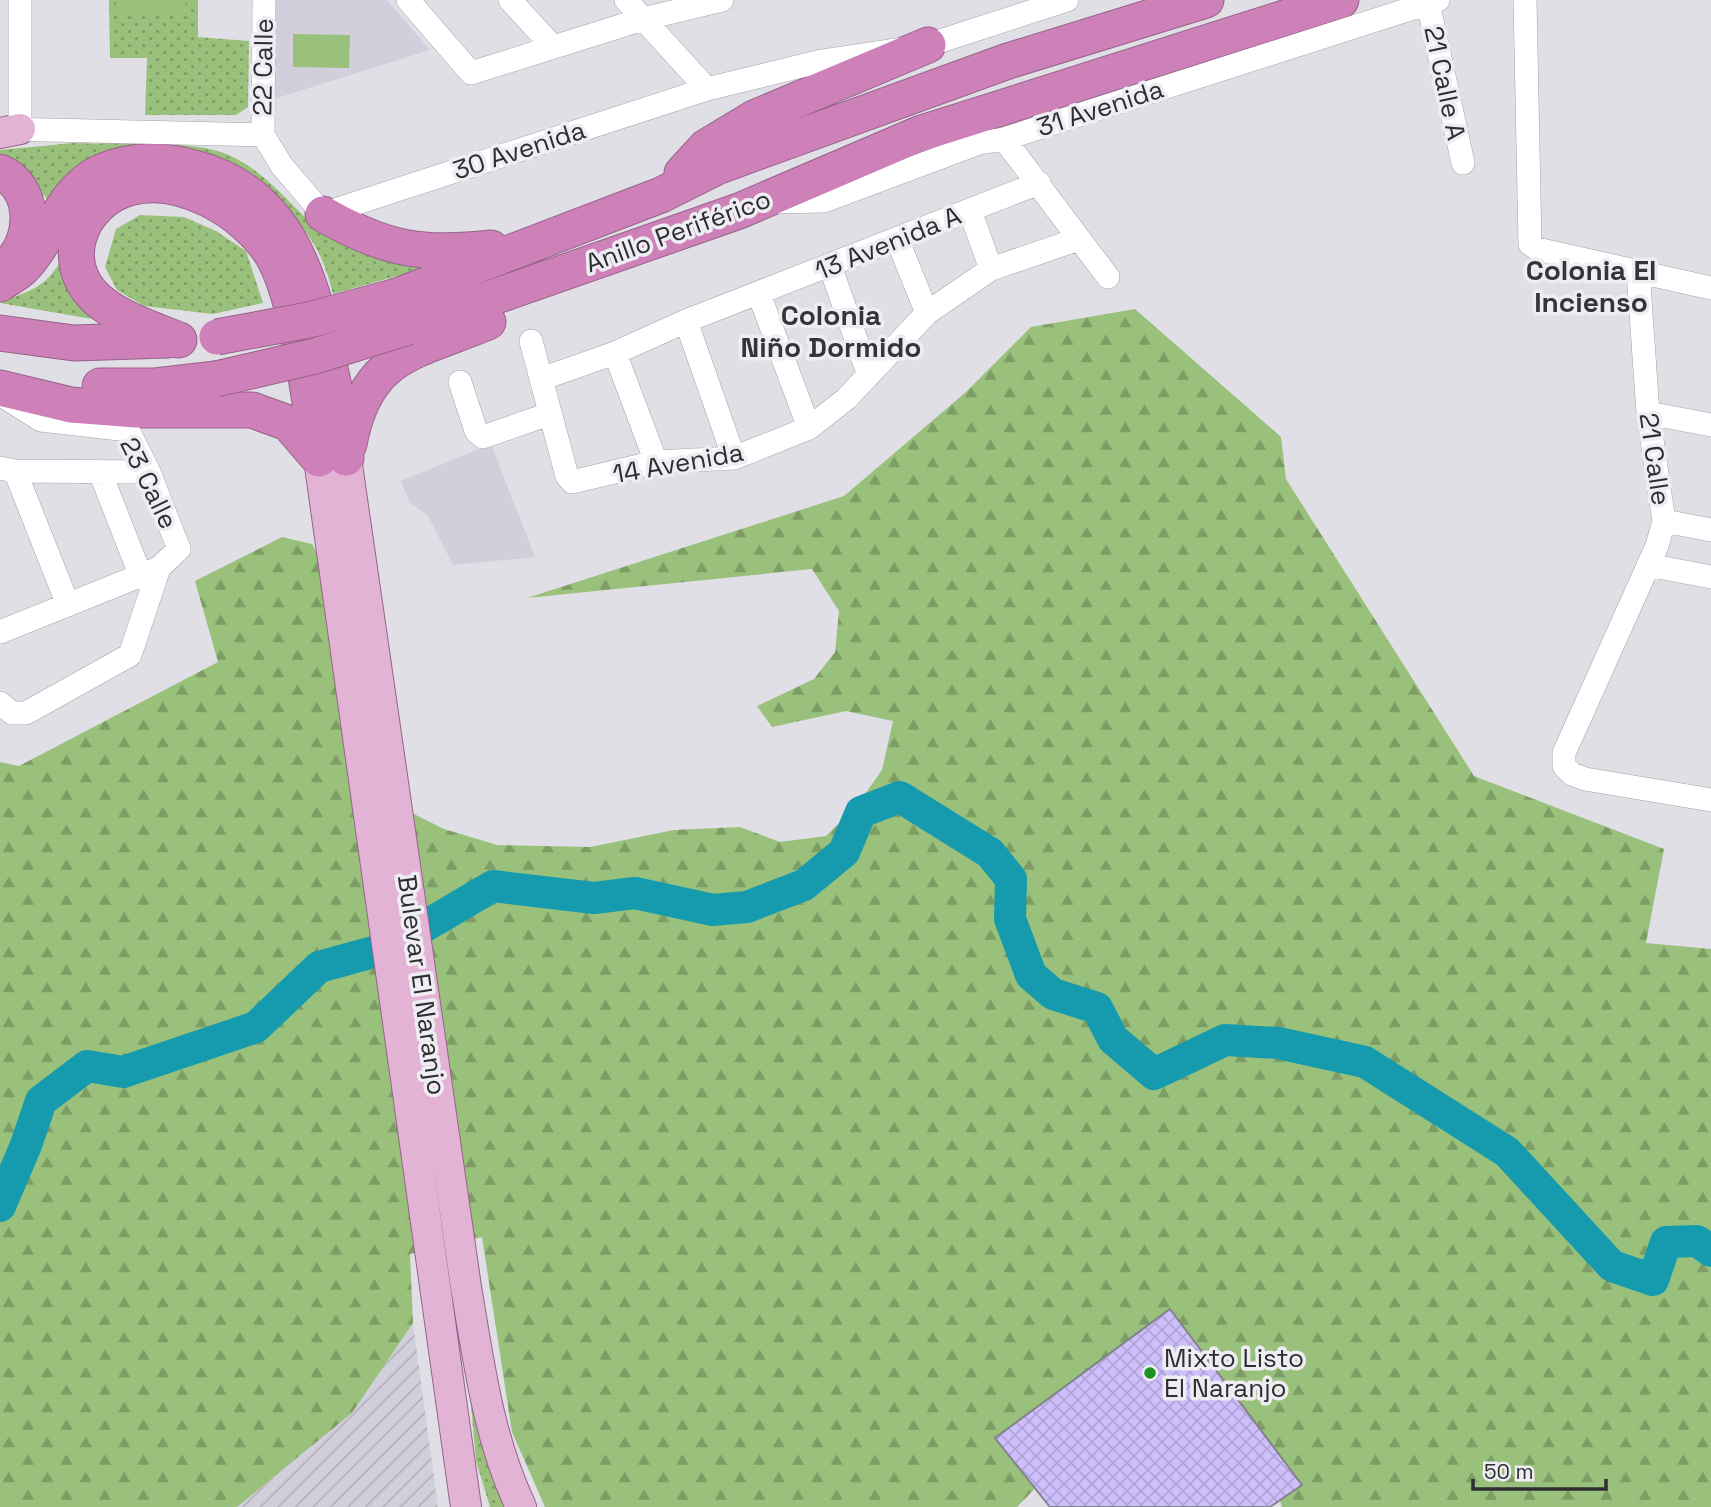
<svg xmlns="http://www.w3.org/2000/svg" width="1711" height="1507" font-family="'Space Grotesk',sans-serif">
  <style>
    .built { fill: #d2cfdc }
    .industrial { fill: url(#industrial-furrows) }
    .green { fill: url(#green-dots) }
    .forest { fill: url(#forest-firs) }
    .pitch { fill: #99c17b }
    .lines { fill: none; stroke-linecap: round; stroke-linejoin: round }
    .river { stroke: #169bae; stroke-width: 32 }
    .building { fill: url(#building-cross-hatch); stroke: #848389; stroke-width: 2 }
    .minor-casing { stroke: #a4a3a9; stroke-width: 24 }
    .major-casing { stroke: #966389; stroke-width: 32 }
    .highway-casing { stroke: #966389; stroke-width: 37 }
    .minor { stroke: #fff; stroke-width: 23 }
    .major { stroke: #e2b3d5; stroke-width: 30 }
    .highway { stroke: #ce80b9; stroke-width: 35 }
    .highway-bridge-casing { stroke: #966389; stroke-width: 37; stroke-linecap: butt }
    .highway-bridge { stroke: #ce80b9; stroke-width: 35 }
    .poi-dot { fill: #1c9321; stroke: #eeedf3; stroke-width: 2.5 }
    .labels { text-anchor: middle; stroke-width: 7; stroke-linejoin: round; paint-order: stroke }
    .street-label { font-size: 26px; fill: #2e2e30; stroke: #eeedf3 }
    .poi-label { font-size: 26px; fill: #2e2e30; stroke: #eeedf3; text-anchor: start }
    .neighbourhood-label { font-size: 28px; font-weight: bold; fill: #353439; stroke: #eeedf3 }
  </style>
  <defs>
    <pattern id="industrial-furrows" width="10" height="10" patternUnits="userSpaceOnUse" patternTransform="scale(1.75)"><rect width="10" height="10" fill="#d2cfdc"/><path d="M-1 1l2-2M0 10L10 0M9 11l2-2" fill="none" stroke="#b5b2bd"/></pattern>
    <pattern id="green-dots" width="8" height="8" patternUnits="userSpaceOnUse" patternTransform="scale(1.75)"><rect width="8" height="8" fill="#99c17b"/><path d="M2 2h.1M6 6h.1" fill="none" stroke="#7d9d65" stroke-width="1.8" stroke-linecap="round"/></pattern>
    <pattern id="forest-firs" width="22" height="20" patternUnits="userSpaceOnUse" patternTransform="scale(1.75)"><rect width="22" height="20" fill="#99c17b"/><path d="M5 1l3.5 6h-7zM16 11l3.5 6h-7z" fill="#7d9d65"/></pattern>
    <pattern id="building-cross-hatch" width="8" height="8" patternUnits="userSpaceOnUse" patternTransform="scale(1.75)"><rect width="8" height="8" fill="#cdbffb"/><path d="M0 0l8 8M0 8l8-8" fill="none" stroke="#b0a4d7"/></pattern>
  </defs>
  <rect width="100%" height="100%" fill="#e1dfe6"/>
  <path class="built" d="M264,0H387L430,50L261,103Z
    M491,444L535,557L453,565L428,516L409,502L401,481Z"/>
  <path class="industrial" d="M413,1323L438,1507H237L352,1413Z"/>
  <path class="green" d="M109,0H198V37L249,41L248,107L236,115H145L147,58H110Z
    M73,143C118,145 195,138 233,157C264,172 286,199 311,223C347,257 399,261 447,262L333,294C321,247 308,231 274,198L48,200L18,164L0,159V150Z
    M140,215L184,217L216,231L246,251L263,303L213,314L144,306L117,290L105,267L116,229Z
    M66,252C62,286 68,296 92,319L0,303C36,287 45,290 66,252Z
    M469,1382L485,1457L504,1507H490L476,1461Z"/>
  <path class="forest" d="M1135,309L1281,437L1286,479L1474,776L1664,849L1646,943L1711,949V1507H1282L1277,1491L1082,1440L1017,1507H545L512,1432L482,1237L410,1254L413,1323L352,1413L237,1507H0V762L19,766L218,662L195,581L282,537L312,544L333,582L378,796L444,829L497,845L590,847L674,830L740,827L780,842L826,836L856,807L882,770L893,721L846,711L772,727L757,706L814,679L835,652L839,611L812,569L527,598L844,496L966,392L1031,327Z"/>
  <path class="pitch" d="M116,0H186V13L116,12Z
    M293,34L350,35L349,68L293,67Z"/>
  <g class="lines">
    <path class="river" d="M0,1206L26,1145L41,1101L87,1066L123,1072L256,1027L319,967L388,948L493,886L594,898L635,893L713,910L747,907L804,885L844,852L861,812L900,797L990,853L1011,879L1010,919L1031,975L1053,994L1097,1008L1113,1039L1154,1074L1225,1040L1278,1043L1365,1062L1507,1152L1612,1266L1653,1280L1666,1242L1697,1241L1711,1251"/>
  </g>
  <path class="building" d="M1170,1309L1302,1485L1270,1507H1050L995,1438Z"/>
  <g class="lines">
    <defs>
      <path id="minor" d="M20,0V129
        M408,0L471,73L643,19L722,0
        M510,0L553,47
        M626,0L707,89
        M1525,0L1530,244L1537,249L1711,288
        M1428,3L1463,163
        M4,129L263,135L282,166L323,214L707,89L822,61L928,45L1067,0
        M263,135L264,0
        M1004,139L1108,277
        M778,202L824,201L979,143L1004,139L1438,0
        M970,211L991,269
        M897,239L927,313
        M830,266L868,373
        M1638,271L1648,413L1664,521L1657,546L1564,753V766L1572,774L1585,779L1711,800
        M759,294L809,428
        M686,321L734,458
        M531,341L567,476L572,482L656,462L734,458L809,428L846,399L927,313L991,269L1079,239
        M615,353L656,462
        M541,379L615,353L686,321L1039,183
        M460,382L476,431L483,437L549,414
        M1648,413L1711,425
        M0,468L15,471L149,472
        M15,471L68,605
        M100,472L140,574
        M1664,521L1711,530
        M1648,565L1711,577
        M0,632L159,568L179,549L149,472L128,430L41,420L6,398
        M0,703L12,713H26L130,655L159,568"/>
      <path id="major" d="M0,133L20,129
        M346,458L466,1287C479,1363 488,1437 521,1507
        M319,459L466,1507"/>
      <path id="highway" d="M0,172C35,187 35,236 12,261
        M682,173L706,147L754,118L928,45
        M323,214C384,249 421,256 491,248
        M0,284C7,279 15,275 22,269C52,239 60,191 101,172C131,159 163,159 194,168C289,192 312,280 329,364C336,395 343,426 346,458
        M397,296L661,195L719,166L1008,61L1206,0
        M408,327L739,211L919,134L1341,0
        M0,333L74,343L168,340
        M179,340C152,329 120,319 98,300C56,263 80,202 129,188C180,174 244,211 271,253C299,298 309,404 319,459
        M100,386H155L216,379
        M0,388L71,405L137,410H252L288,423L319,459
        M349,444C366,354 413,353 488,322"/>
    </defs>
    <use href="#minor" class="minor-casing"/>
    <use href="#major" class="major-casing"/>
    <use href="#highway" class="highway-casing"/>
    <use href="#minor" class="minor"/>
    <use href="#major" class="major"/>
    <use href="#highway" class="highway"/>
    <defs>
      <path id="highway-bridge" d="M217,337L309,320L397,296
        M216,379L315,356L408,327"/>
    </defs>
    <use href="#highway-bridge" class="highway-bridge-casing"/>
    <use href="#highway-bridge" class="highway-bridge"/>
  </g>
  <circle class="poi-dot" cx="1150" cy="1373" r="7"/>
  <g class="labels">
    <g class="street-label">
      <text transform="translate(263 67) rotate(-89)" y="9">22 Calle</text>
      <text transform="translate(1445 83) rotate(78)" y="9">21 Calle A</text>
      <text transform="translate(1100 108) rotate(-18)" y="9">31 Avenida</text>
      <text transform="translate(519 150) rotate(-18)" y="9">30 Avenida</text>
      <text transform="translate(678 231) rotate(-20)" y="9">Anillo Periférico</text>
      <text transform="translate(888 243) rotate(-22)" y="9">13 Avenida A</text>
      <text transform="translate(1655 459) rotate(82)" y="9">21 Calle</text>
      <text transform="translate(678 463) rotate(-10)" y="9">14 Avenida</text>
      <text transform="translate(149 483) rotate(64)" y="9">23 Calle</text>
      <text transform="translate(422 985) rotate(82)" y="9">Bulevar El Naranjo</text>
    </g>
    <g class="poi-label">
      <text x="1164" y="1367">Mixto Listo<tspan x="1164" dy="30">El Naranjo</tspan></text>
    </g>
    <g class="neighbourhood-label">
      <text x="1591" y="280">Colonia El<tspan x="1591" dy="32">Incienso</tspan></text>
      <text x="831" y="325">Colonia<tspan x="831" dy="32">Niño Dormido</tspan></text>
    </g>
  </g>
  <path d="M1473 1479v10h133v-10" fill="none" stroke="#2e2e30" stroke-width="3.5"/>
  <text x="1484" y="1479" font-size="21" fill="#2e2e30" stroke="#eeedf3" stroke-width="5" paint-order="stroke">50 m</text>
</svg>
